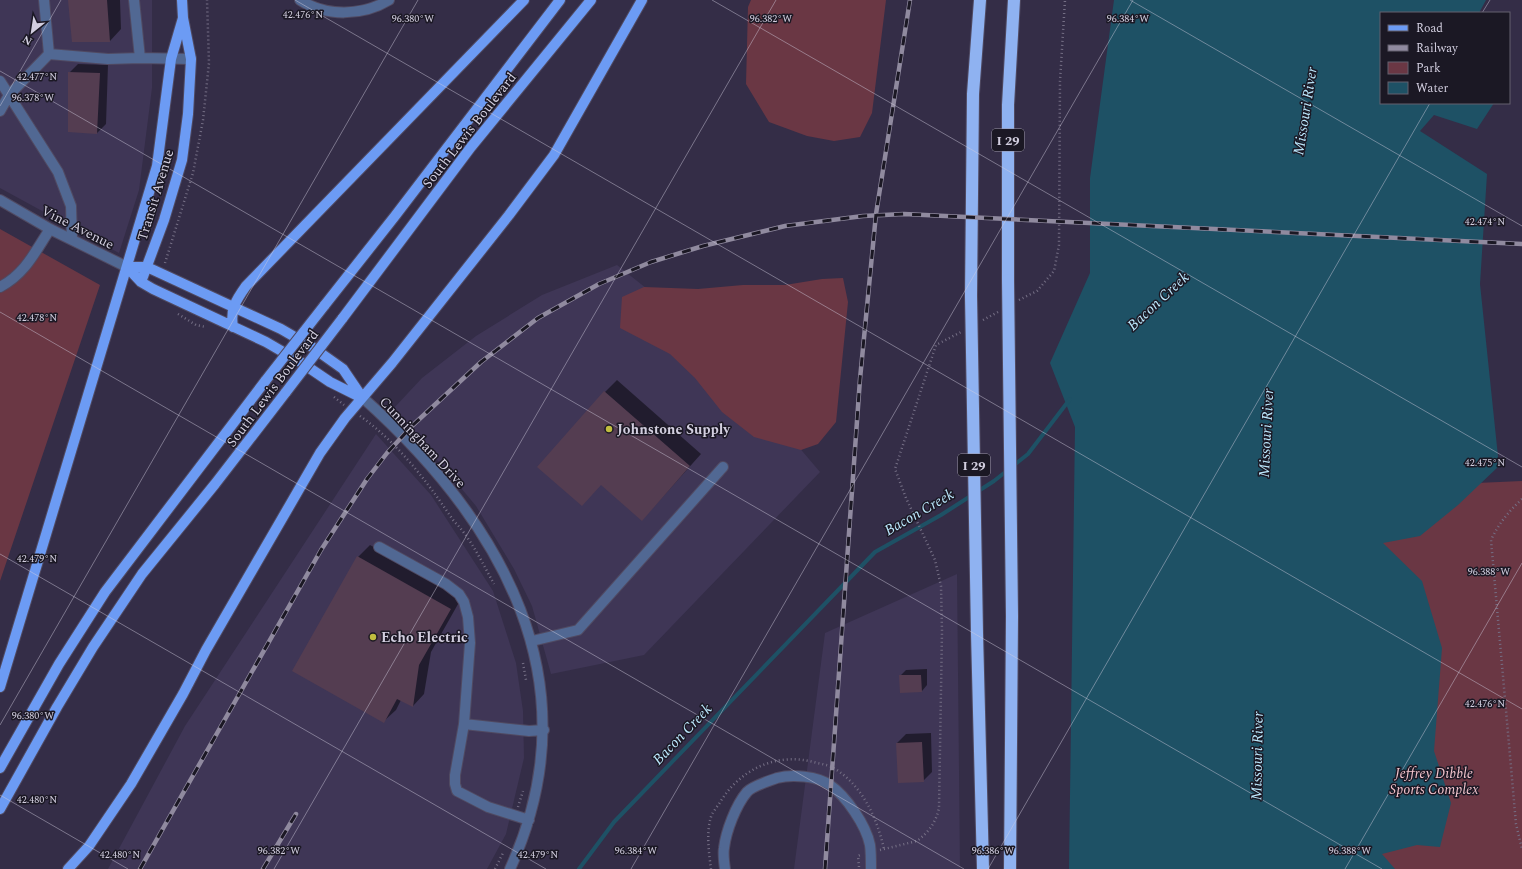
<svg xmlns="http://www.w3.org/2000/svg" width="1522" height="869" font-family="Spectral,serif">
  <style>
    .built { fill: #3f3656 }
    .green { fill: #6a3744 }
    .water { fill: #1e5165 }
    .shadow { fill: #0007 }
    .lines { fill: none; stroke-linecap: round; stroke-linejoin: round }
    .stream { stroke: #1e5165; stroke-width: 4 }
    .building { fill: #543d51 }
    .minor-casing { stroke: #504a62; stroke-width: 12 }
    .major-casing { stroke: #504a62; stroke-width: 12 }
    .highway-casing { stroke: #504a62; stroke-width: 14 }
    .path { stroke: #756f85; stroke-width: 2.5; stroke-dasharray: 1 3; stroke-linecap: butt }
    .minor { stroke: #516893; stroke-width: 10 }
    .major { stroke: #6c9bf4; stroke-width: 10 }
    .highway { stroke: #8fb2f1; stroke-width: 12 }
    .rail-casing { stroke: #908a9f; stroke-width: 4.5 }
    .rail { stroke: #1b1824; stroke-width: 3; stroke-dasharray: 9; stroke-linecap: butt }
    .major-bridge-casing { stroke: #504a62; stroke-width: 12; stroke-linecap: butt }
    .highway-bridge-casing { stroke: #504a62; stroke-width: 14; stroke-linecap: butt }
    .major-bridge { stroke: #6c9bf4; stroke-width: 10 }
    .highway-bridge { stroke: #8fb2f1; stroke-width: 12 }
    .ticks { fill: none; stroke: #d2cedf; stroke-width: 1; stroke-opacity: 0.45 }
    .poi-dot { fill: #c1bd3f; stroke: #1b1824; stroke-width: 1.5 }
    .labels { text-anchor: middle; stroke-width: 3; stroke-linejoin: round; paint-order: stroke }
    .shield { fill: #1b1824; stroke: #9b97a7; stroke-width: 1 }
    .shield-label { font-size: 13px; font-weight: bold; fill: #d2cedf }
    .street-label { font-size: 14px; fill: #d2cedf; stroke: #1b1824 }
    .poi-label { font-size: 14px; font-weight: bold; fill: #d2cedf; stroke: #1b1824; text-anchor: start }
    .park-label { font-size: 14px; font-style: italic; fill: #f2c4cd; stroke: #1b1824 }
    .water-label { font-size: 15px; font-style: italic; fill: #bce8fd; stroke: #1b1824 }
    .ticks-label { font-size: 10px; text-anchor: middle; fill: #d2cedf; stroke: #1b1824; stroke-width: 3; stroke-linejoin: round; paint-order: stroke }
  </style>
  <rect width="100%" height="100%" fill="#342d47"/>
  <path class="built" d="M0,0H152V88L139,190L119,253L0,188Z
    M617,265L700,331L820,472L644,655L551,674L532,606L514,569L476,506L394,408L422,378L476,336L542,295Z
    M376,434L431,495L493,591L516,663L523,711L524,758L506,834L487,869H108L185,726Z
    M957,574L960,869H794L825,633Z"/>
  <path class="green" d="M751,0H886L872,113L860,137L834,141L807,136L769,122L746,84L748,7Z
    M0,229L100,285L0,581Z
    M843,278L848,302L836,422L818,444L801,450L754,437L722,412L695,378L670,354L620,328L622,297L644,287L698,289L743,285H785L822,279Z
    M1522,481V869H1341L1364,488Z"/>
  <path class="water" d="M1114,0H1486L1479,13H1381V103H1494L1477,129L1434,115L1420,131L1487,174L1480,284L1499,466L1458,505L1420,536L1383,543L1422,581L1442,648L1434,751L1451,803L1440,847L1417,845L1382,854L1395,869H1069L1075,427L1050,363L1090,273V178Z"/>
  <path class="shadow" d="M69,0H120L121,29L110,41Z
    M78,64L108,65L106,124L97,133L69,73Z
    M617,380L701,454L642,520L605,392Z
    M370,545L462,597L431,652L424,694L413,706L401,700L396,710L384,721L358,557Z
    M927,669V685L922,691L900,676L906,670Z
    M931,733L932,772L923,781L897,743L906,734Z"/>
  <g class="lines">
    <path class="stream" d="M579,869L614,822L875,552L941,515L994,481L1028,454L1070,399"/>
  </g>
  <path class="building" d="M68,0H107L110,42H72Z
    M68,72L100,73L97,134L68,132Z
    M604,391L690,466L642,521L601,485L582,506L537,467Z
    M357,556L451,609L419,665L413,707L397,699L384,723L292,671Z
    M899,675H921L922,692L900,693Z
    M922,742L924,782L898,783L896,743Z"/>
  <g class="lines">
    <defs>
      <path id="minor" d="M44,0L49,54L108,59L140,58
        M134,0L140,58L191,59
        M300,0C326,17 363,16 389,0
        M0,81L58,172L71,206L72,239
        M0,111L9,95L49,54
        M0,200L50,229L127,267
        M0,287C25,274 35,252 50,229
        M362,397C502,522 595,682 510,869
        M379,547L446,584L459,594L464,602L468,617L470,643L464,724L455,775V784L457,791L488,807L529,820
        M532,641L578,630L723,467
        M464,724L529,731L544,730
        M725,869C724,862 723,854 724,848C726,831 736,805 747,792C752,786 769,781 777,778C792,774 817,776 830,785C846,796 866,825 870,845C871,852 871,861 871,869"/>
      <path id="major" d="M127,267H147L281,329L312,347L343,369L362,397
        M127,267L141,282L153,289L266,342L302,363L330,382L360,397
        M141,282L164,220L182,160L188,114L191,59L183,18L182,0
        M324,306L395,216L560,0
        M342,319L471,147L591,0
        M233,327C230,309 236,300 246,286L524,0
        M0,687L157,166L171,59L183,18
        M0,768L59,664L105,592L266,380
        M0,809L57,707L93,647L142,574L215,484L286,392
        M68,869L89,846L131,784L183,694L206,650L320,453L345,418L392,363L509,215L554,155L642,0"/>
      <path id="highway" d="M1008,280V105L1014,0
        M971,296L973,94L980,0
        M977,633L983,869
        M1010,869L1012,616"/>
    </defs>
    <use href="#minor" class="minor-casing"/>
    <use href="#major" class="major-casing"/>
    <use href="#highway" class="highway-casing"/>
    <path class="path" d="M165,263L193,173L203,120L209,63L207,0
      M1019,300L1037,291L1054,271L1059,245L1060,81L1065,0
      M178,314L196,325L206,327
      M983,320L998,312
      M334,397L344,405
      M360,416C397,442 426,480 451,517C454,522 458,525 461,529C474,545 484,566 494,584
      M1522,499C1509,511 1499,523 1491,540L1516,824L1522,849
      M523,663L526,680
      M518,807L523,791
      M880,850L917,841C929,832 936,822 939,808L942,631L941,586L935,560L906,498L895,469L936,345L961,332
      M859,867L858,856L860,855
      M495,869L503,853
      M711,869C709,854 706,832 711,817C712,813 716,808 719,804C739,769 778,751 817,763C822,764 827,765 832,767C862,784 877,818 884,849"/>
    <use href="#minor" class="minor"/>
    <use href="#major" class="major"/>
    <use href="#highway" class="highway"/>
    <defs>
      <path id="rail" d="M140,869L321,550L367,479L387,453L413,425L481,362L538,318L599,284L651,262L703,246L785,226L863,216L904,214L1522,244
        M263,869L296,814
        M825,869L860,379L876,214L910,0"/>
    </defs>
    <use href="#rail" class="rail-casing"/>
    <use href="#rail" class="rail"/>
    <defs>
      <path id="major-bridge" d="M266,380L324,306
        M286,392L342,319"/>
      <path id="highway-bridge" d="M1008,280L1012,616
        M971,296L977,633"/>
    </defs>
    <use href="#major-bridge" class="major-bridge-casing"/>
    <use href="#highway-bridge" class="highway-bridge-casing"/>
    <use href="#major-bridge" class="major-bridge"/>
    <use href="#highway-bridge" class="highway-bridge"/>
  </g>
  <path class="ticks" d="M295,0L1522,709M712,0L1522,467M1130,0L1522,226M1482,13L1490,0M0,71L1382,869M0,106L61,0M0,312L964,869M0,554L546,869M0,725L418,0M0,795L128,869M274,869L776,0M631,869L1133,0M988,869L1430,103M1345,869L1522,563"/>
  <g class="poi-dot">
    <circle cx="609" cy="429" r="4"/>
    <circle cx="373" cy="637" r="4"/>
  </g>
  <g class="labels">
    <g class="shield">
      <rect x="992" y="129" width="32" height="22" rx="3"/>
      <rect x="958" y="454" width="32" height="22" rx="3"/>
    </g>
    <g class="shield-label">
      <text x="1008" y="145">I 29</text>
      <text x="974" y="470">I 29</text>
    </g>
    <g class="street-label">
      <text transform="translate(469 130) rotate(-52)" y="5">South Lewis Boulevard</text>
      <text transform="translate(155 195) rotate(-73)" y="5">Transit Avenue</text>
      <text transform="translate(78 227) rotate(27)" y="5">Vine Avenue</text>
      <text transform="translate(272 388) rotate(-53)" y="5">South Lewis Boulevard</text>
      <text transform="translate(423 442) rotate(47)" y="5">Cunningham Drive</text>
    </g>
    <g class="poi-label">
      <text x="617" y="434">Johnstone Supply</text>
      <text x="381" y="642">Echo Electric</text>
    </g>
    <g class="park-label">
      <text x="1434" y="778">Jeffrey Dibble<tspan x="1434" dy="16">Sports Complex</tspan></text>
    </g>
    <g class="water-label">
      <text transform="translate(1305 111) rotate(-81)" y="5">Missouri River</text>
      <text transform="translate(1158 301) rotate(-43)" y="5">Bacon Creek</text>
      <text transform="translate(1266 433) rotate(-87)" y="5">Missouri River</text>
      <text transform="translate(919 512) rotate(-30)" y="5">Bacon Creek</text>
      <text transform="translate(682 734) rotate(-46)" y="5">Bacon Creek</text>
      <text transform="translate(1257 756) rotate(-89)" y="5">Missouri River</text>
    </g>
  </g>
  <g class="ticks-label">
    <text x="303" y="18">42.476°N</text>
    <text x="413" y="22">96.380°W</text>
    <text x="771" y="22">96.382°W</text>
    <text x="1128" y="22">96.384°W</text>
    <text x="37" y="80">42.477°N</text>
    <text x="33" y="101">96.378°W</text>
    <text x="1485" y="225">42.474°N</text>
    <text x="37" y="321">42.478°N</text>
    <text x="1485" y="466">42.475°N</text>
    <text x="37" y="562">42.479°N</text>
    <text x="1489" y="575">96.388°W</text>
    <text x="1485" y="707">42.476°N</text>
    <text x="33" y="719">96.380°W</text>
    <text x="37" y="803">42.480°N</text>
    <text x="279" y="854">96.382°W</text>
    <text x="636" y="854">96.384°W</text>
    <text x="993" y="854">96.386°W</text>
    <text x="1350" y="854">96.388°W</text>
    <text x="120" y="858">42.480°N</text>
    <text x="538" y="858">42.479°N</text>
  </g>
  <rect x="1380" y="12" width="130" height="92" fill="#1b1824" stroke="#64616f"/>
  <rect x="1388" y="25" width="20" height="6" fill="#6c9bf4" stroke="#64616f"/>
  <text x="1416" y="32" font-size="12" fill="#d2cedf">Road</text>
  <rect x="1388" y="45" width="20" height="6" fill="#908a9f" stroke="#64616f"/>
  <text x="1416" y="52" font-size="12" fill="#d2cedf">Railway</text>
  <rect x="1388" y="62" width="20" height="12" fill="#6a3744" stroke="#64616f"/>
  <text x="1416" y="72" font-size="12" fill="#d2cedf">Park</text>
  <rect x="1388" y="82" width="20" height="12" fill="#1e5165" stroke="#64616f"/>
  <text x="1416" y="92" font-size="12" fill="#d2cedf">Water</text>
  <g transform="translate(32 32) rotate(210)" stroke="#1b1824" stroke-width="3" paint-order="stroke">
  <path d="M0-3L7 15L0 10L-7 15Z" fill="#d2cedf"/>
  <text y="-6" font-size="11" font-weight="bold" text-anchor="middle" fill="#d2cedf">N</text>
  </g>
</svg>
